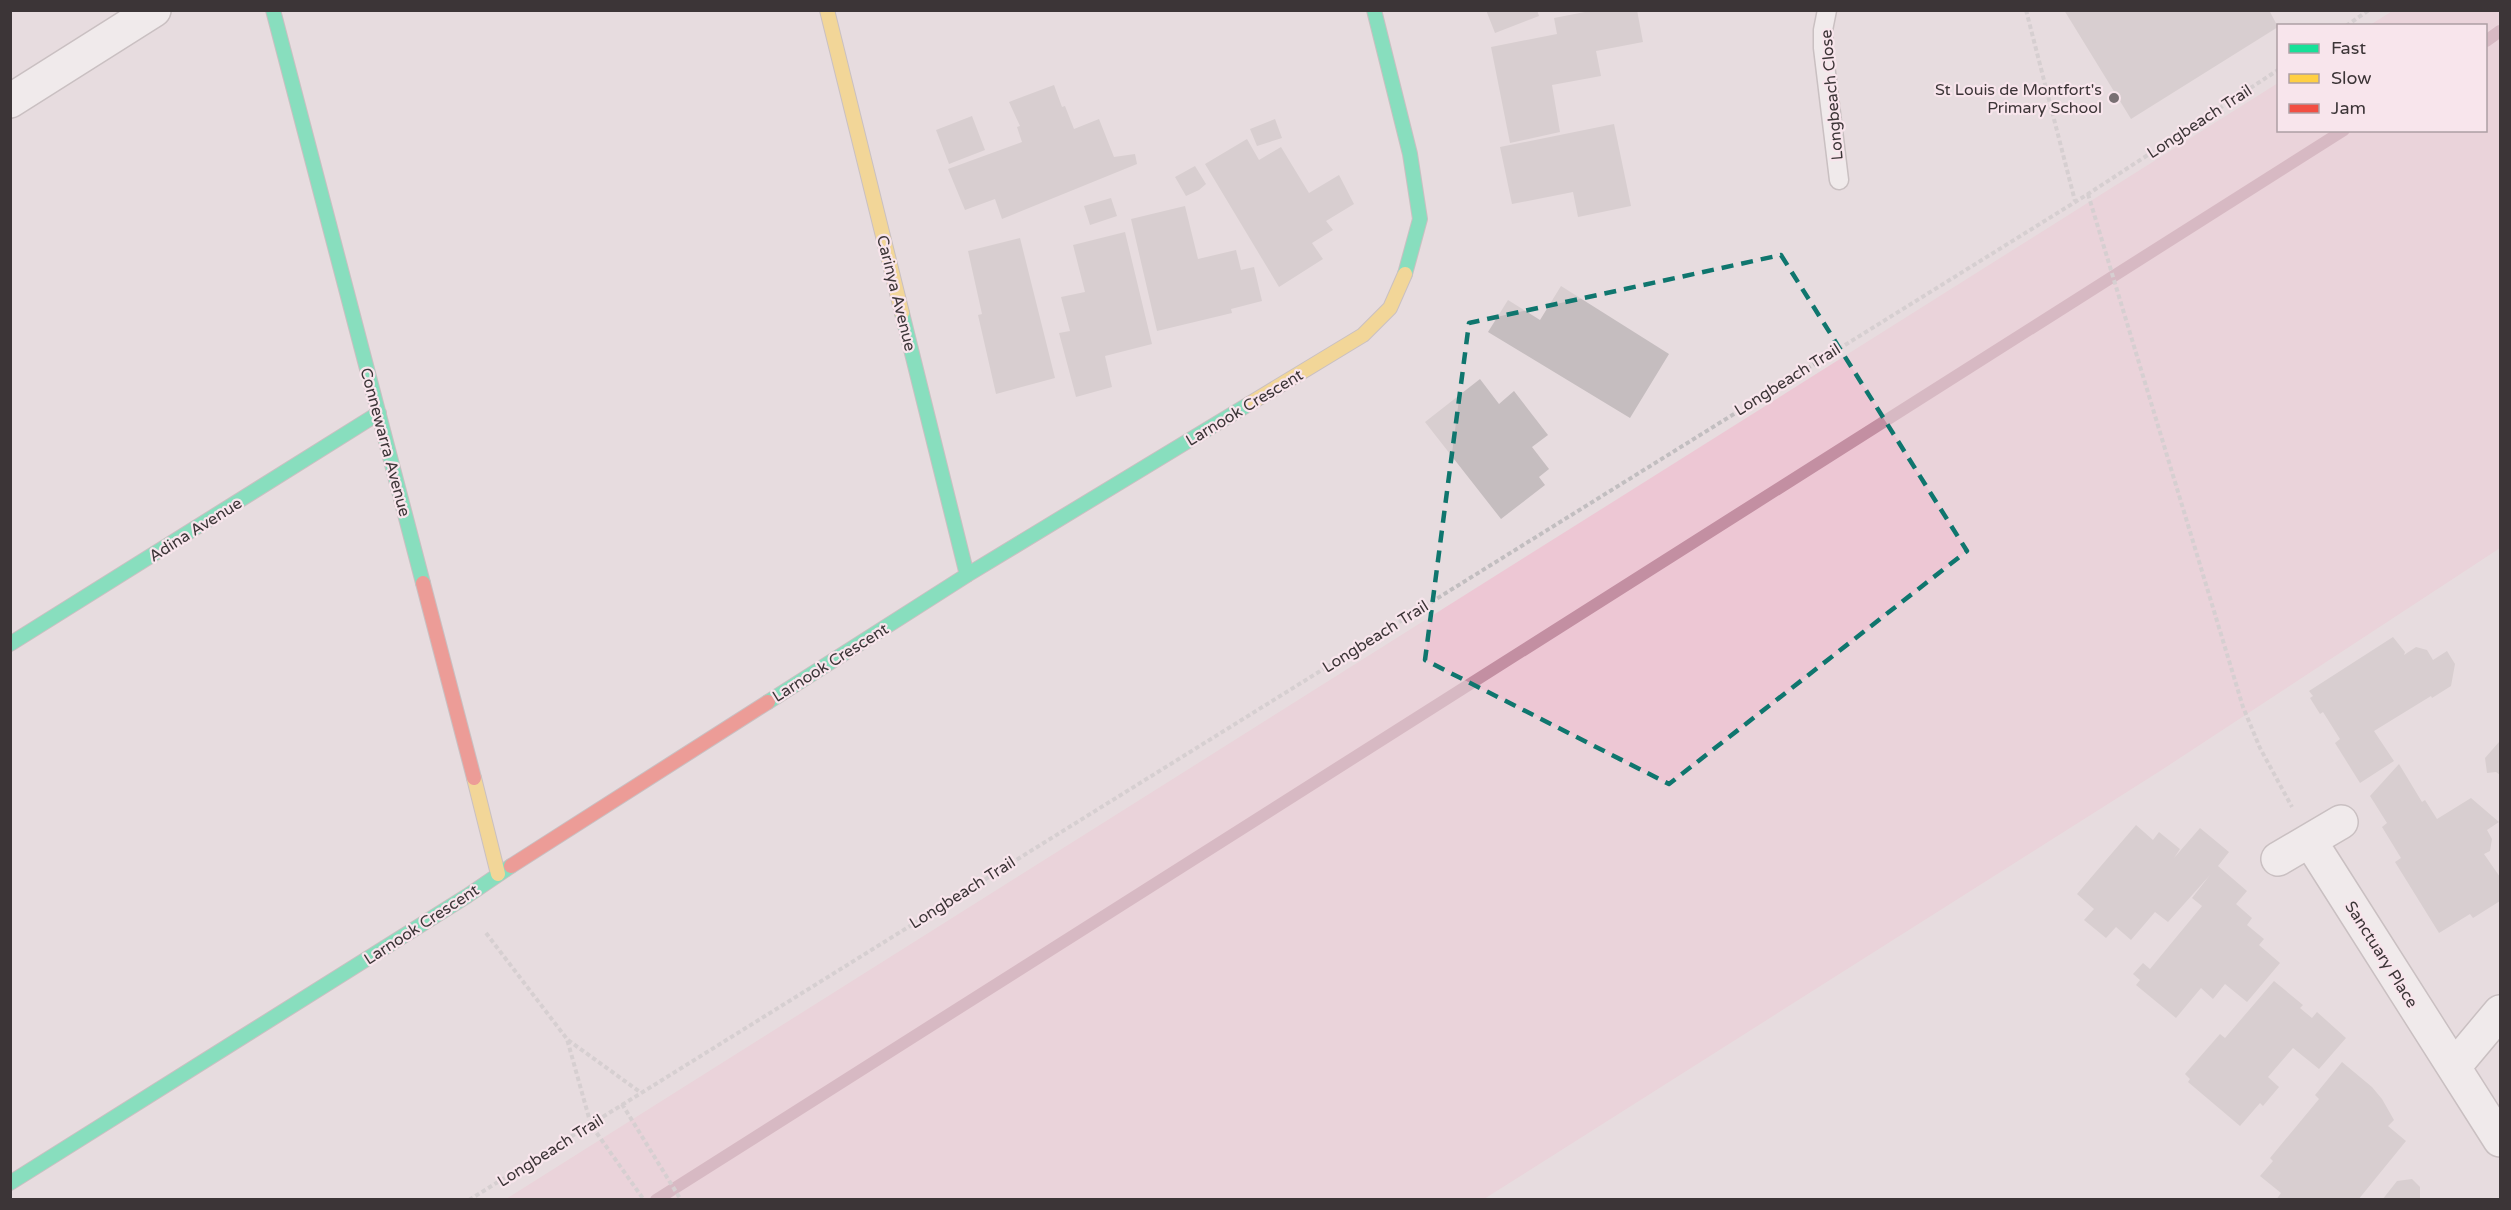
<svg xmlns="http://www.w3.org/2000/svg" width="2511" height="1210" font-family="'Varela Round',sans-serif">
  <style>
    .green { fill: #edc7d4 }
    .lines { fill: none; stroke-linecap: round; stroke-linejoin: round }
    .stream { stroke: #c38fa2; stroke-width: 12 }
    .building { fill: #c5bdbf }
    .lane-casing { stroke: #a59d9f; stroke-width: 21 }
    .street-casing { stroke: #a59d9f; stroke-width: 36 }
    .fast-casing { stroke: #a59d9f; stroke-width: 16 }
    .slow-casing { stroke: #a59d9f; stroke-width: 16 }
    .jam-casing { stroke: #a59d9f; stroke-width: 16 }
    .path { stroke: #c2bec0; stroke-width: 4; stroke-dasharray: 4.5 3; stroke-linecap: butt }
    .lane { stroke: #fbfafa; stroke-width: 18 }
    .street { stroke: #fbfafa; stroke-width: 33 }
    .fast { stroke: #16e098; stroke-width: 14 }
    .slow { stroke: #ffcf43; stroke-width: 14 }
    .jam { stroke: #f24e42; stroke-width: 14 }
    .marked { fill: none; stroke: #0f766e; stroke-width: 4.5; stroke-dasharray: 12 8; stroke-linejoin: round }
    .poi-dot { fill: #786f72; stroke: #f8e5ec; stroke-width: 2 }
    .labels { text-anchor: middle; stroke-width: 4.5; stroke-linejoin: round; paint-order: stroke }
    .poi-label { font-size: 16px; fill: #3c3537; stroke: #f8e5ec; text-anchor: end }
    .street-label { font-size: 16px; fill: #3c3537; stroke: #f8e5ec }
  </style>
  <rect width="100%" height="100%" fill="#e7dcdf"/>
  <path class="green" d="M2394,10L2500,11V548L2160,771L1484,1199H506L2278,83V130H2486V26L2370,25Z"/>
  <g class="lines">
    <path class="stream" d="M2486,41L2500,31
      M656,1200L2344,130"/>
  </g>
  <path class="building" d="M1486,10H1537L1539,16L1495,33Z
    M1585,10H1637L1643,42L1596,51L1601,76L1552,85L1560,132L1510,143L1491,47L1557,34L1554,18L1585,12Z
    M2064,10H2269L2278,27L2131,119Z
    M1054,85L1062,107L1065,106L1074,129L1099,119L1114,157L1135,154L1137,164L1002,219L995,199L965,210L948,169L1022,142L1017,127L1020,126L1009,102Z
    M972,116L985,150L949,164L936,130Z
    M1275,119L1282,138L1257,146L1250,129Z
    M1614,124L1631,206L1578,217L1573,192L1512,204L1500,147Z
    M1247,139L1259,160L1281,147L1309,193L1339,175L1354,204L1326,221L1333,230L1312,243L1323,259L1279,287L1205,164Z
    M1195,166L1206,184L1199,190L1186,196L1175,177Z
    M1111,198L1117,216L1090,225L1084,206Z
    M1185,206L1198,259L1236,250L1241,270L1254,267L1262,301L1231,309L1232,313L1157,331L1131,219Z
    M1125,232L1152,344L1105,356L1112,387L1076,397L1059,333L1070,331L1061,297L1085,292L1073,245Z
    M1020,238L1055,378L996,394L978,315L982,314L968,251Z
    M1561,286L1669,354L1630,418L1488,332L1508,300L1540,320Z
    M1480,379L1499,404L1514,391L1548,435L1532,447L1549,469L1539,477L1545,485L1501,519L1425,422Z
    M2393,637L2405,652L2404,655L2416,647L2427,650L2433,660L2447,651L2455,664L2451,686L2432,698L2431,696L2374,731L2394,761L2360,783L2335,743L2340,739L2323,712L2320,714L2310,698L2313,696L2309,691Z
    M2499,742L2500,744V775L2496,772L2487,773L2485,758Z
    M2399,764L2422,802L2425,800L2437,819L2471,798L2499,822L2487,830L2492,839L2490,851L2484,854L2500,877V901L2473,918L2470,914L2439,933L2395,862L2401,858L2382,827L2387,823L2370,796Z
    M2136,825L2153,840L2159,832L2180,849L2174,858L2200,828L2229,852L2218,866L2247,891L2236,904L2252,918L2247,925L2264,939L2259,945L2280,963L2247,1002L2225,984L2213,999L2201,988L2176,1018L2136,985L2140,980L2133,974L2143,963L2150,969L2202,906L2192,898L2210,875L2168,922L2155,912L2131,940L2116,927L2106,938L2084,920L2094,909L2077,894Z
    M2274,981L2303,1005L2300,1008L2312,1018L2317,1012L2346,1038L2319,1069L2293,1048L2268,1077L2279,1087L2263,1106L2260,1103L2240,1126L2188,1082L2190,1079L2185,1074L2220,1034L2225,1038Z
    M2342,1062L2372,1087L2382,1099L2394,1120L2388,1126L2406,1141L2358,1200H2276L2281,1193L2260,1176L2273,1161L2270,1158L2319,1099L2315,1095Z
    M2412,1179L2420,1187V1200H2382L2397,1181Z"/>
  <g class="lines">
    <defs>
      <path id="lane" d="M1827,10L1823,30V48L1839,180"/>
      <path id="street" d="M10,101L154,10
        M2310,841L2500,1140
        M2278,859L2341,822
        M2454,1067L2500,1012"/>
      <path id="fast" d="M273,10L423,583
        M1374,10L1410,154L1420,219L1405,274
        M902,313L967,575
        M10,644L379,413
        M768,702L967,575L1249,404
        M10,1183L467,896L511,866"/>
      <path id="slow" d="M827,10L902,313
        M1249,404L1363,335L1390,308L1405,274
        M474,778L498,874"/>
      <path id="jam" d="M423,583L474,778
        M511,866L768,702"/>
    </defs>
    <use href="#lane" class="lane-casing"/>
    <use href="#street" class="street-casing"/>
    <use href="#fast" class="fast-casing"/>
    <use href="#slow" class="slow-casing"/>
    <use href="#jam" class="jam-casing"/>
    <path class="path" d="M2026,10L2075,201
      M2346,26L2369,10
      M2088,194L2243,707L2260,748L2292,807
      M486,933L567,1039L591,1125L644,1200
      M568,1040L640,1092
      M622,1104L681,1200
      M469,1200L2088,194L2278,70"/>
    <use href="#lane" class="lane"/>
    <use href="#street" class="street"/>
    <use href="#fast" class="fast"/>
    <use href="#slow" class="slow"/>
    <use href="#jam" class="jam"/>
  </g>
  <path d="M0 0H2511V1210H0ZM1781,255L1967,551L1669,784L1425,660L1469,323Z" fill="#e7dcdf" fill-opacity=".55" fill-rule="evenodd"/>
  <path class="marked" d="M1781,255L1967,551L1669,784L1425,660L1469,323Z"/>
  <circle class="poi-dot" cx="2114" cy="98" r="6"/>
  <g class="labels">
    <g class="poi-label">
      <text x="2102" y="95">St Louis de Montfort's<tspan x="2102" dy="18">Primary School</tspan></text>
    </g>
    <g class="street-label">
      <text transform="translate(1831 95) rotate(-95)" y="6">Longbeach Close</text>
      <text transform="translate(2199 121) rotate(-33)" y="6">Longbeach Trail</text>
      <text transform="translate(897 293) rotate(76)" y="6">Carinya Avenue</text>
      <text transform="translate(1787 379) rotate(-32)" y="6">Longbeach Trail</text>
      <text transform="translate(1244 407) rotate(-31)" y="6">Larnook Crescent</text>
      <text transform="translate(386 442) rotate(75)" y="6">Connewarra Avenue</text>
      <text transform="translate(195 529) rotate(-32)" y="6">Adina Avenue</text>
      <text transform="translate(1375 636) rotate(-32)" y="6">Longbeach Trail</text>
      <text transform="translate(830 662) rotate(-32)" y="6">Larnook Crescent</text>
      <text transform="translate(962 892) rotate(-32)" y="6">Longbeach Trail</text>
      <text transform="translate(421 924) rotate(-33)" y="6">Larnook Crescent</text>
      <text transform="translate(2382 954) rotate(58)" y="6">Sanctuary Place</text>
      <text transform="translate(550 1150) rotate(-32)" y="6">Longbeach Trail</text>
    </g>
  </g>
  <rect width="2511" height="1210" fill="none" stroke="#3c3537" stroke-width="24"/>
  <rect x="2277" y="24" width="210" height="108" fill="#f8e5ec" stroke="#ad9fa4" stroke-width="1.5"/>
  <rect x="2289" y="44" width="30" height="9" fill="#16e098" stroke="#ad9fa4" stroke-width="1.5"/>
  <text x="2331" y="54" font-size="18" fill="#3c3537">Fast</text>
  <rect x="2289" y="74" width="30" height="9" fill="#ffcf43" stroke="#ad9fa4" stroke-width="1.5"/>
  <text x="2331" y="84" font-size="18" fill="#3c3537">Slow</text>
  <rect x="2289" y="104" width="30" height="9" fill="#f24e42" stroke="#ad9fa4" stroke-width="1.5"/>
  <text x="2331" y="114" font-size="18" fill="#3c3537">Jam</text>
</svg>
